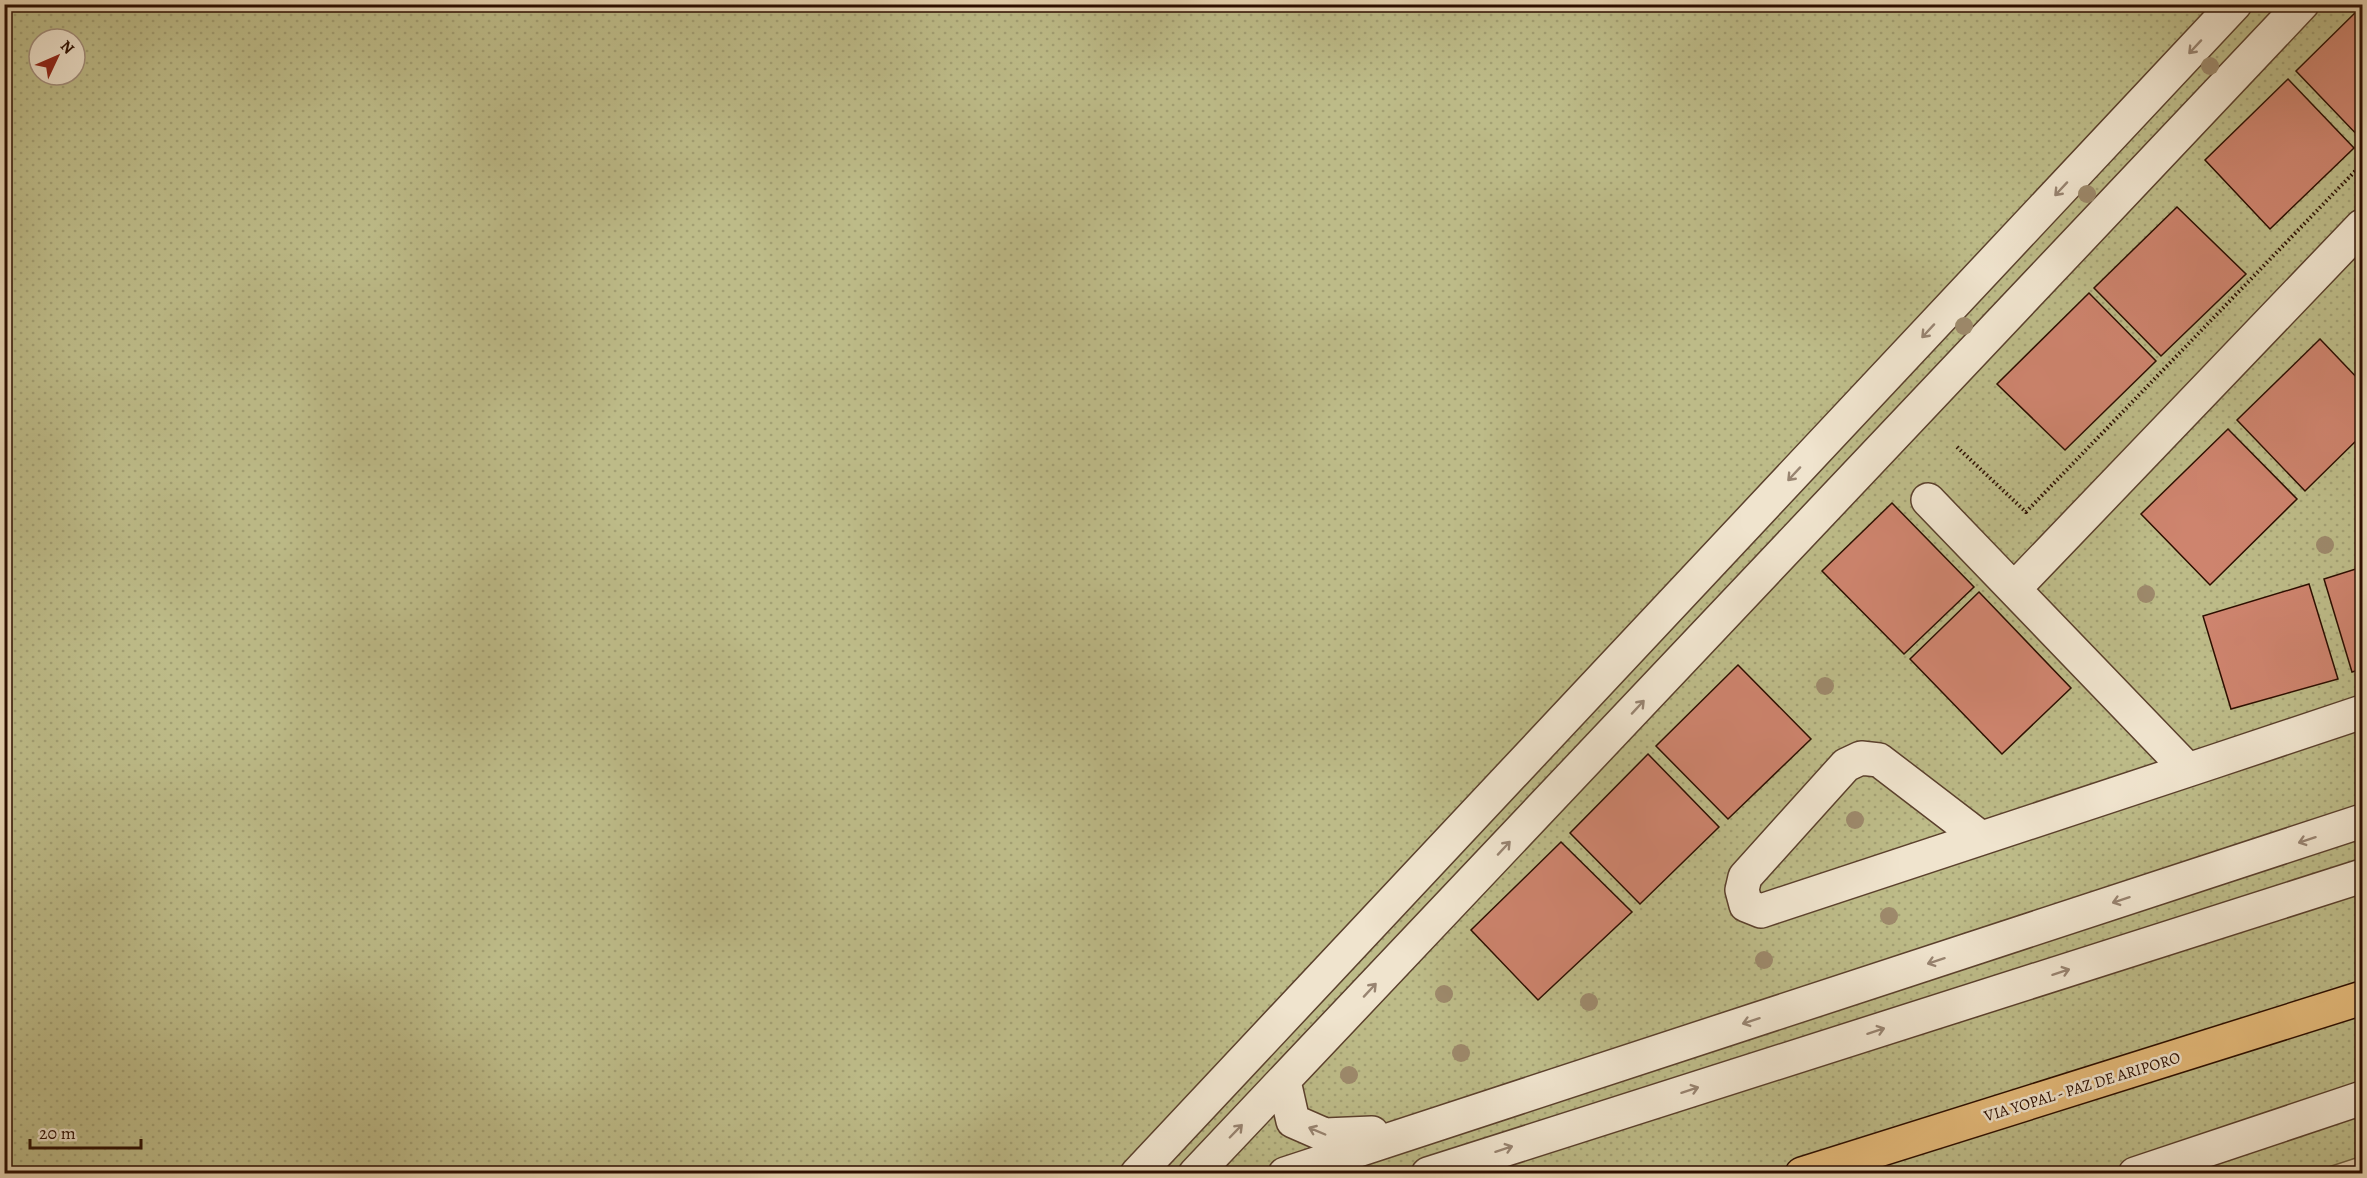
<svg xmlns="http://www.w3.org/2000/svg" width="2367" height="1178" font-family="Alegreya,serif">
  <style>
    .grass { fill: url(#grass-dots); stroke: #746444; stroke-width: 1.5; fill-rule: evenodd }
    .building { fill: #ce846e; stroke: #2c0e00; stroke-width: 1.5 }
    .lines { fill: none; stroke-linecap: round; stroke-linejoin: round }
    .minor-casing { stroke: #5b402d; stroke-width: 36 }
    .major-casing { stroke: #2c0e00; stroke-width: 36 }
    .path { stroke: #2c0e00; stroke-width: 4; stroke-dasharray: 1.5 3; stroke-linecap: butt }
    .minor { stroke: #f0e4ce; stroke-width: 33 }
    .major { stroke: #e4ba7a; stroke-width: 33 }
    .tree { fill: #9d896b }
    .oneway { stroke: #988471 }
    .labels { text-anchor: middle; stroke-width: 5; stroke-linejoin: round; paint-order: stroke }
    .street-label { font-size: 16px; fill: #2c0e00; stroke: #f0e4ce }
  </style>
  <defs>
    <pattern id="grass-dots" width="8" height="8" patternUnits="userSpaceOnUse" patternTransform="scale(1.5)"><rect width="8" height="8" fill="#bdbb88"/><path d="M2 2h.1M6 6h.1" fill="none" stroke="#a3a074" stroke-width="1.8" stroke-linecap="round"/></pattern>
  </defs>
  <rect width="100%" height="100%" fill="#e8d5b3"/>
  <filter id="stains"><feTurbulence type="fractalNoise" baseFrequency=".00333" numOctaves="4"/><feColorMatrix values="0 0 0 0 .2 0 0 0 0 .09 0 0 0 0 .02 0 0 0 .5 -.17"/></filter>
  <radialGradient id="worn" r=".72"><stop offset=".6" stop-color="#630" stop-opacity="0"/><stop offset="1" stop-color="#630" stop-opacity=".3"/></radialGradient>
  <path class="grass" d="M5,5H2362V1156L2307,1174H5ZM39,39H75V75H39Z"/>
  <path class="building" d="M2362,6V140L2296,71Z
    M2288,79L2354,148L2270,229L2205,160Z
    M2177,207L2246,274L2161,356L2094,288Z
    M2089,293L2156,361L2065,450L1997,384Z
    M2320,339L2362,383V435L2305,491L2237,420Z
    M2228,429L2297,499L2210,585L2141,514Z
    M1892,503L1974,587L1904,654L1822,571Z
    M2362,567V669L2352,672L2324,579Z
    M2309,584L2338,679L2231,709L2203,616Z
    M1979,592L2071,688L2002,754L1910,659Z
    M1738,665L1811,739L1728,819L1656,746Z
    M1648,754L1719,827L1640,904L1570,833Z
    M1561,842L1632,912L1538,1000L1471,930Z"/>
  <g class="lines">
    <defs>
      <path id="minor" d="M1928,500L2188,770
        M2015,588L2362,226
        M1981,838L1879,760L1861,758L1846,765L1745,877L1742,890L1746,905L1761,911C1962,845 2162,779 2362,712
        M1284,1081L1293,1121L1325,1135L1372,1133
        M1137,1174L2235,4
        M1195,1174L2302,4
        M1285,1174L2362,821
        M1428,1174L2362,876
        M2135,1174L2362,1098"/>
      <path id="major" d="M1802,1174L2362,998"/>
    </defs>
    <use href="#minor" class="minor-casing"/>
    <use href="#major" class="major-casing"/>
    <path class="path" d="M1957,447L2026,512L2362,164"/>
    <use href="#minor" class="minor"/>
    <use href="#major" class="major"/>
  </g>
  <g class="tree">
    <circle cx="2210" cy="66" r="9"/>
    <circle cx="2087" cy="194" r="9"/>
    <circle cx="1964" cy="326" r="9"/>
    <circle cx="2325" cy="545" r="9"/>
    <circle cx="2146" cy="594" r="9"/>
    <circle cx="1825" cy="686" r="9"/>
    <circle cx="1855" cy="820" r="9"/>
    <circle cx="1889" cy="916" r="9"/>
    <circle cx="1764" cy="960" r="9"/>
    <circle cx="1444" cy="994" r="9"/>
    <circle cx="1589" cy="1002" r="9"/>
    <circle cx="1461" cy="1053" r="9"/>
    <circle cx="1349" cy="1075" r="9"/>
  </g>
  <defs><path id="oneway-shaft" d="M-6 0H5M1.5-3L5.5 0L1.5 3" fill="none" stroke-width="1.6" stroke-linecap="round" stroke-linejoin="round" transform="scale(1.5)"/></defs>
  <g class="oneway">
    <use href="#oneway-shaft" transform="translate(2195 47) rotate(133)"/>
    <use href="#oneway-shaft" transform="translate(2061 189) rotate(133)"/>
    <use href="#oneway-shaft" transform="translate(1928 331) rotate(133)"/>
    <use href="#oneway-shaft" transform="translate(1794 474) rotate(133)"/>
    <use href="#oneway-shaft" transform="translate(1638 707) rotate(-47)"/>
    <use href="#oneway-shaft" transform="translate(2307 840) rotate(162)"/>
    <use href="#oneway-shaft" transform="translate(1504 848) rotate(-47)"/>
    <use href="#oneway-shaft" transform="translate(2121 900) rotate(162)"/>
    <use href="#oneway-shaft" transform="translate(1936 961) rotate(162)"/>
    <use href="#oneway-shaft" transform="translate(2061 972) rotate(-18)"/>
    <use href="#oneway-shaft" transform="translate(1370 990) rotate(-47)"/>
    <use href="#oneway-shaft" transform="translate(1751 1021) rotate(162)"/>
    <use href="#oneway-shaft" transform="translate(1876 1031) rotate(-18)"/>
    <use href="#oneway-shaft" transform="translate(1690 1090) rotate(-18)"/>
    <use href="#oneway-shaft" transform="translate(1236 1131) rotate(-46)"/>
    <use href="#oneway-shaft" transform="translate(1317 1131) rotate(-157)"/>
    <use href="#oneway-shaft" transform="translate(1504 1149) rotate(-18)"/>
  </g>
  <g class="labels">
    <g class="street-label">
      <text transform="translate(2082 1086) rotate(-17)" y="6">VIA YOPAL - PAZ DE ARIPORO</text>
    </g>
  </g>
  <rect width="2367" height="1178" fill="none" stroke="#e8d5b3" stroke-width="24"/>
  <rect x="6" y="6" width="2355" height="1166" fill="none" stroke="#2c0e00" stroke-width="3"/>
  <rect x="12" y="12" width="2343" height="1154" fill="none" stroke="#2c0e00" stroke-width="1.5"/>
  <g transform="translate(57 57) rotate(46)"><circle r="28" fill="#f0e4ce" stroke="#a28e7c" stroke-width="1.5"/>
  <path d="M0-4.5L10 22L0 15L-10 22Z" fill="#8f2418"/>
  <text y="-9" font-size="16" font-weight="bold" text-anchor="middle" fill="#2c0e00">N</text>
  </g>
  <path d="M30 1139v9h111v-9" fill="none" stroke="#2c0e00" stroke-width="3"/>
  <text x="39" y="1139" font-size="18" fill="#2c0e00" stroke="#f0e4ce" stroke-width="4.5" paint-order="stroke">20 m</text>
  <rect width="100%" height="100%" filter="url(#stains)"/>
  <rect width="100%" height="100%" fill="url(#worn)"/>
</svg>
